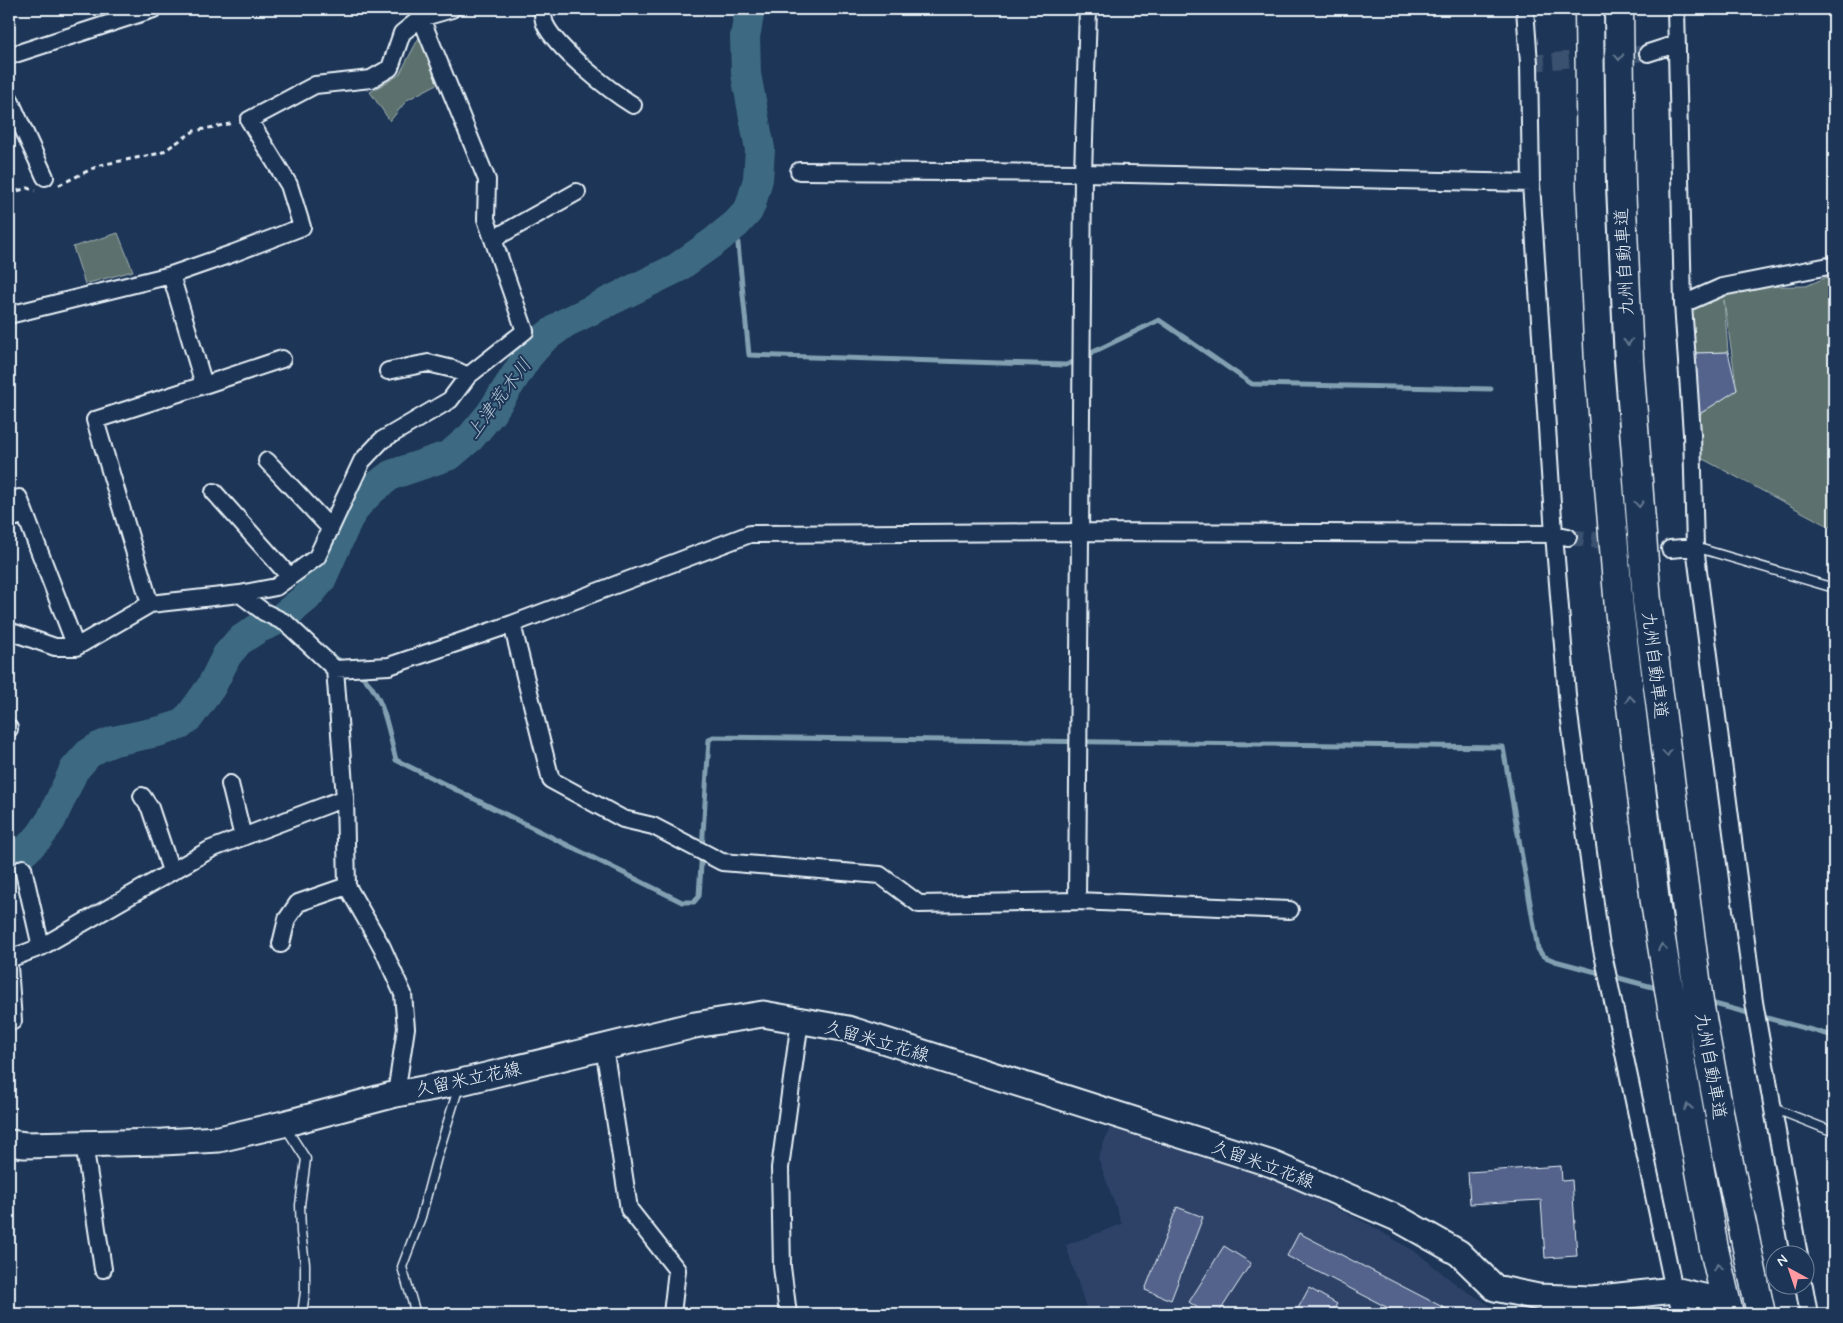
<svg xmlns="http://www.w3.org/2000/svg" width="1843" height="1323" font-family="Mynerve,'Klee One',sans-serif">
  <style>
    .built { fill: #2d4367 }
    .green { fill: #5b716d; stroke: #a2b1b2 }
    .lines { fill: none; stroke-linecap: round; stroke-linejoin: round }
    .stream { stroke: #82a0b1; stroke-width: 5 }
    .river { stroke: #3e6a82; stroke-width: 30 }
    .building { fill: #52648b; stroke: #e8f1f8 }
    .minor-tunnel { stroke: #3b516f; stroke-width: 16; stroke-dasharray: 16 8; stroke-linecap: butt }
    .primary-tunnel { stroke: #3b516f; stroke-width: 25; stroke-dasharray: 25 12; stroke-linecap: butt }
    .service-casing { stroke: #e8f1f8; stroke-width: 11 }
    .minor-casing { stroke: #e8f1f8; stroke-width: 20 }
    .primary-casing { stroke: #e8f1f8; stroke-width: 29 }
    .motorway-casing { stroke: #e8f1f8; stroke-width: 31 }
    .path { stroke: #e8f1f8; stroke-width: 3; stroke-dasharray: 5 4; stroke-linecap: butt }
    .service { stroke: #1d3557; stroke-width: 8 }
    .minor { stroke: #1d3557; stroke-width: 16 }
    .primary { stroke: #1d3557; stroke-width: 25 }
    .motorway { stroke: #1d3557; stroke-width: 28 }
    .oneway { stroke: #64778f }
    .labels { text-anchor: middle; stroke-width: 4; stroke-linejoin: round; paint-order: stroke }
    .street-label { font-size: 18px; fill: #e8f1f8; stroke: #1d3557 }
    .water-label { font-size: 19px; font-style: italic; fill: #acc2cf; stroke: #1d3557 }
  </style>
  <rect width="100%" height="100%" fill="#1d3557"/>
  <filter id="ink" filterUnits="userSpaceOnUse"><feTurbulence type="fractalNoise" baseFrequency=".02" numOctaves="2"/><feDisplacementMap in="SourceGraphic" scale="10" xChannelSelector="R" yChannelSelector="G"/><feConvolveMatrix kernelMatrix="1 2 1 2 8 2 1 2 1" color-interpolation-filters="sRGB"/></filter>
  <g filter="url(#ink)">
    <path class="built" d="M1120,1123L1274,1175L1322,1202L1370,1225L1420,1255L1458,1286L1496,1309L1542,1314H1088L1066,1245L1122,1224L1098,1158L1110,1127Z"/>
    <path class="green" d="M421,34L439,83L407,100L390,121L370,92L399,75Z
      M118,233L133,271L85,284L73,247Z
      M1834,274V525L1830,527L1701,458L1692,434L1698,415L1737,390L1724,300L1728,352L1695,353L1683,304L1722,287L1806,286Z"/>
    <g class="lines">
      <path class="stream" d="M736,224L749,355L1066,365L1078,360
        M1085,356L1159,320L1252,384L1491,389
        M328,653L344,663
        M357,672C384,691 388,730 396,760L682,902H694L699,896L709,740L713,737L1503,747L1538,949L1543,956L1555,961L1660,989
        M1707,1002L1834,1036"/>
      <path class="river" d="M9,856L25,851L40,836L51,820L74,770L88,754L99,747L114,741L161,731L180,725L190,716L211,687L227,655L239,641L257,629L280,619L307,597L321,580L348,519L358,504L374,488L391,475L450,455L471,437L491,413L528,356L543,339L565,323L677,268L715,241L736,224L748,211L751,204L758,179L760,149L746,74L745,37L750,9"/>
    </g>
    <path class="building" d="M1728,352L1737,390L1698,415L1695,353Z
      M1561,1166L1562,1181L1572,1180L1577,1256L1545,1258L1541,1200L1470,1204L1468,1172Z
      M1177,1207L1203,1217L1171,1300L1145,1290Z
      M1299,1233L1456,1314H1400L1287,1256Z
      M1224,1246L1251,1263L1218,1314H1207L1189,1302Z
      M1309,1288L1337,1304L1331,1314H1295Z"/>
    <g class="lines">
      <path class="minor-tunnel" d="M1529,63L1648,53
        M1568,537L1670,549"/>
      <path class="primary-tunnel" d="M1709,1298L1777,1314"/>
      <defs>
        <path id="service" d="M1695,547L1834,588
          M1773,1108L1834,1132
          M286,1128L306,1159L300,1205L301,1232L305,1264V1292L302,1314
          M416,1314L402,1267L421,1217L437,1157L459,1086"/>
        <path id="minor" d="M542,9C543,13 543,19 545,24C556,48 610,91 633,105
          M1525,9L1529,63L1531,183L1554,534L1568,707L1600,940L1674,1290L1682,1314
          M1676,9L1683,304L1692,434L1695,547L1754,1002L1799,1256
          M1648,53L1676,44
          M9,56L154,9
          M9,98L45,177
          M799,171L1083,173L1531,183
          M493,239L577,192
          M1683,304L1722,287L1834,265
          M9,315L171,275L234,253L302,227L289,185L249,120L315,85L371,79L390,68L402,33L421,18L452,9
          M388,371L428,363L453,369L468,376L525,331L486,219L487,180L421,18
          M204,385L282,359
          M267,461L330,528
          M214,492L290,577
          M19,498L76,647
          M9,519L25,514
          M1670,549L1695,547
          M240,594L276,587L317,557L362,461L382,440L450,400L468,376
          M150,604L95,420L204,385L171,275
          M512,624L551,780L623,819L653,826L722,862L880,875L919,904L1077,901L1290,910
          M9,631L55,647H76L150,604L240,594L264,612L286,623L335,669L345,798L347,886L382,947L403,994L406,1028L396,1094
          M335,669L389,666L512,624L750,534L1079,532L1554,534L1568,537
          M9,728V729
          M230,784L243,837
          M142,796L150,808L171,871
          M23,868L41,947
          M1077,901L1083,173L1088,9
          M281,944L287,919L298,903L347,886
          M9,959L41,947L211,849L345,798
          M9,966L13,1021
          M604,1047L629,1209L677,1270L672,1314
          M84,1143L103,1269
          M1804,1286L1809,1314
          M788,1314L782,1267L780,1168L800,1020"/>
        <path id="primary" d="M9,1143L25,1145L163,1142L219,1139L283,1124L396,1094L461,1082L695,1025L763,1014L848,1029L1272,1164L1397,1218L1459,1253L1495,1288L1538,1297L1592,1299L1674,1290L1708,1298"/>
        <path id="motorway" d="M1589,9L1591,187L1599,364L1619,608L1655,902L1683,1076L1714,1249L1729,1314
          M1619,9L1621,185L1629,360L1647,602L1699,1002L1725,1144L1761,1314"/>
      </defs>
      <use href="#service" class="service-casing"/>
      <use href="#minor" class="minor-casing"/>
      <use href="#primary" class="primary-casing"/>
      <use href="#motorway" class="motorway-casing"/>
      <path class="path" d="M59,185L100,165L161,153L194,131L234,123
        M9,193L28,188L35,191"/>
      <use href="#service" class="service"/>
      <use href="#minor" class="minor"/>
      <use href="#primary" class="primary"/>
      <use href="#motorway" class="motorway"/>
    </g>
    <defs><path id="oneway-chevron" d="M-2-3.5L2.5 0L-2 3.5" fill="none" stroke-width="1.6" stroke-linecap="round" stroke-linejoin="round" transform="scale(1.25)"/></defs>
    <g class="oneway">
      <use href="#oneway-chevron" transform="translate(1619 57) rotate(89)"/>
      <use href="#oneway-chevron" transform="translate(1628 342) rotate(87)"/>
      <use href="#oneway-chevron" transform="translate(1639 504) rotate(86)"/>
      <use href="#oneway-chevron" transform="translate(1630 699) rotate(-97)"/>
      <use href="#oneway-chevron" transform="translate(1667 753) rotate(83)"/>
      <use href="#oneway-chevron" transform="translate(1662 947) rotate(-99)"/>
      <use href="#oneway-chevron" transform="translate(1688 1107) rotate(-100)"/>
      <use href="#oneway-chevron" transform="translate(1718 1267) rotate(-103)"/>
    </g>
  </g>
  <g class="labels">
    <g class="street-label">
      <text transform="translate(1624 262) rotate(-93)" y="6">九州自動車道</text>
      <text transform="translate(1655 665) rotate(83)" y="6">九州自動車道</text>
      <text transform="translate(877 1041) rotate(16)" y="6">久留米立花線</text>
      <text transform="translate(1711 1066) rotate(80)" y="6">九州自動車道</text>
      <text transform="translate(468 1079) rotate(-12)" y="6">久留米立花線</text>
      <text transform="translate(1263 1164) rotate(20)" y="6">久留米立花線</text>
    </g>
    <g class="water-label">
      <text transform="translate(498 398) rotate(-53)" y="7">上津荒木川</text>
    </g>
  </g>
  <rect width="1843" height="1323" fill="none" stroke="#1d3557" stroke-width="30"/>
  <rect x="15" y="15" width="1813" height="1293" fill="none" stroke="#e8f1f8" stroke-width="2" filter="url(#ink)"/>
  <g transform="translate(1790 1270) rotate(320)"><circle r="24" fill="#1d3557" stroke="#6e8097"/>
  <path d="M0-4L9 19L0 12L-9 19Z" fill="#ff9aa2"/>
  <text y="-8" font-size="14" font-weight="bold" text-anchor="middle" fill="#e8f1f8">N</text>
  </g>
</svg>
